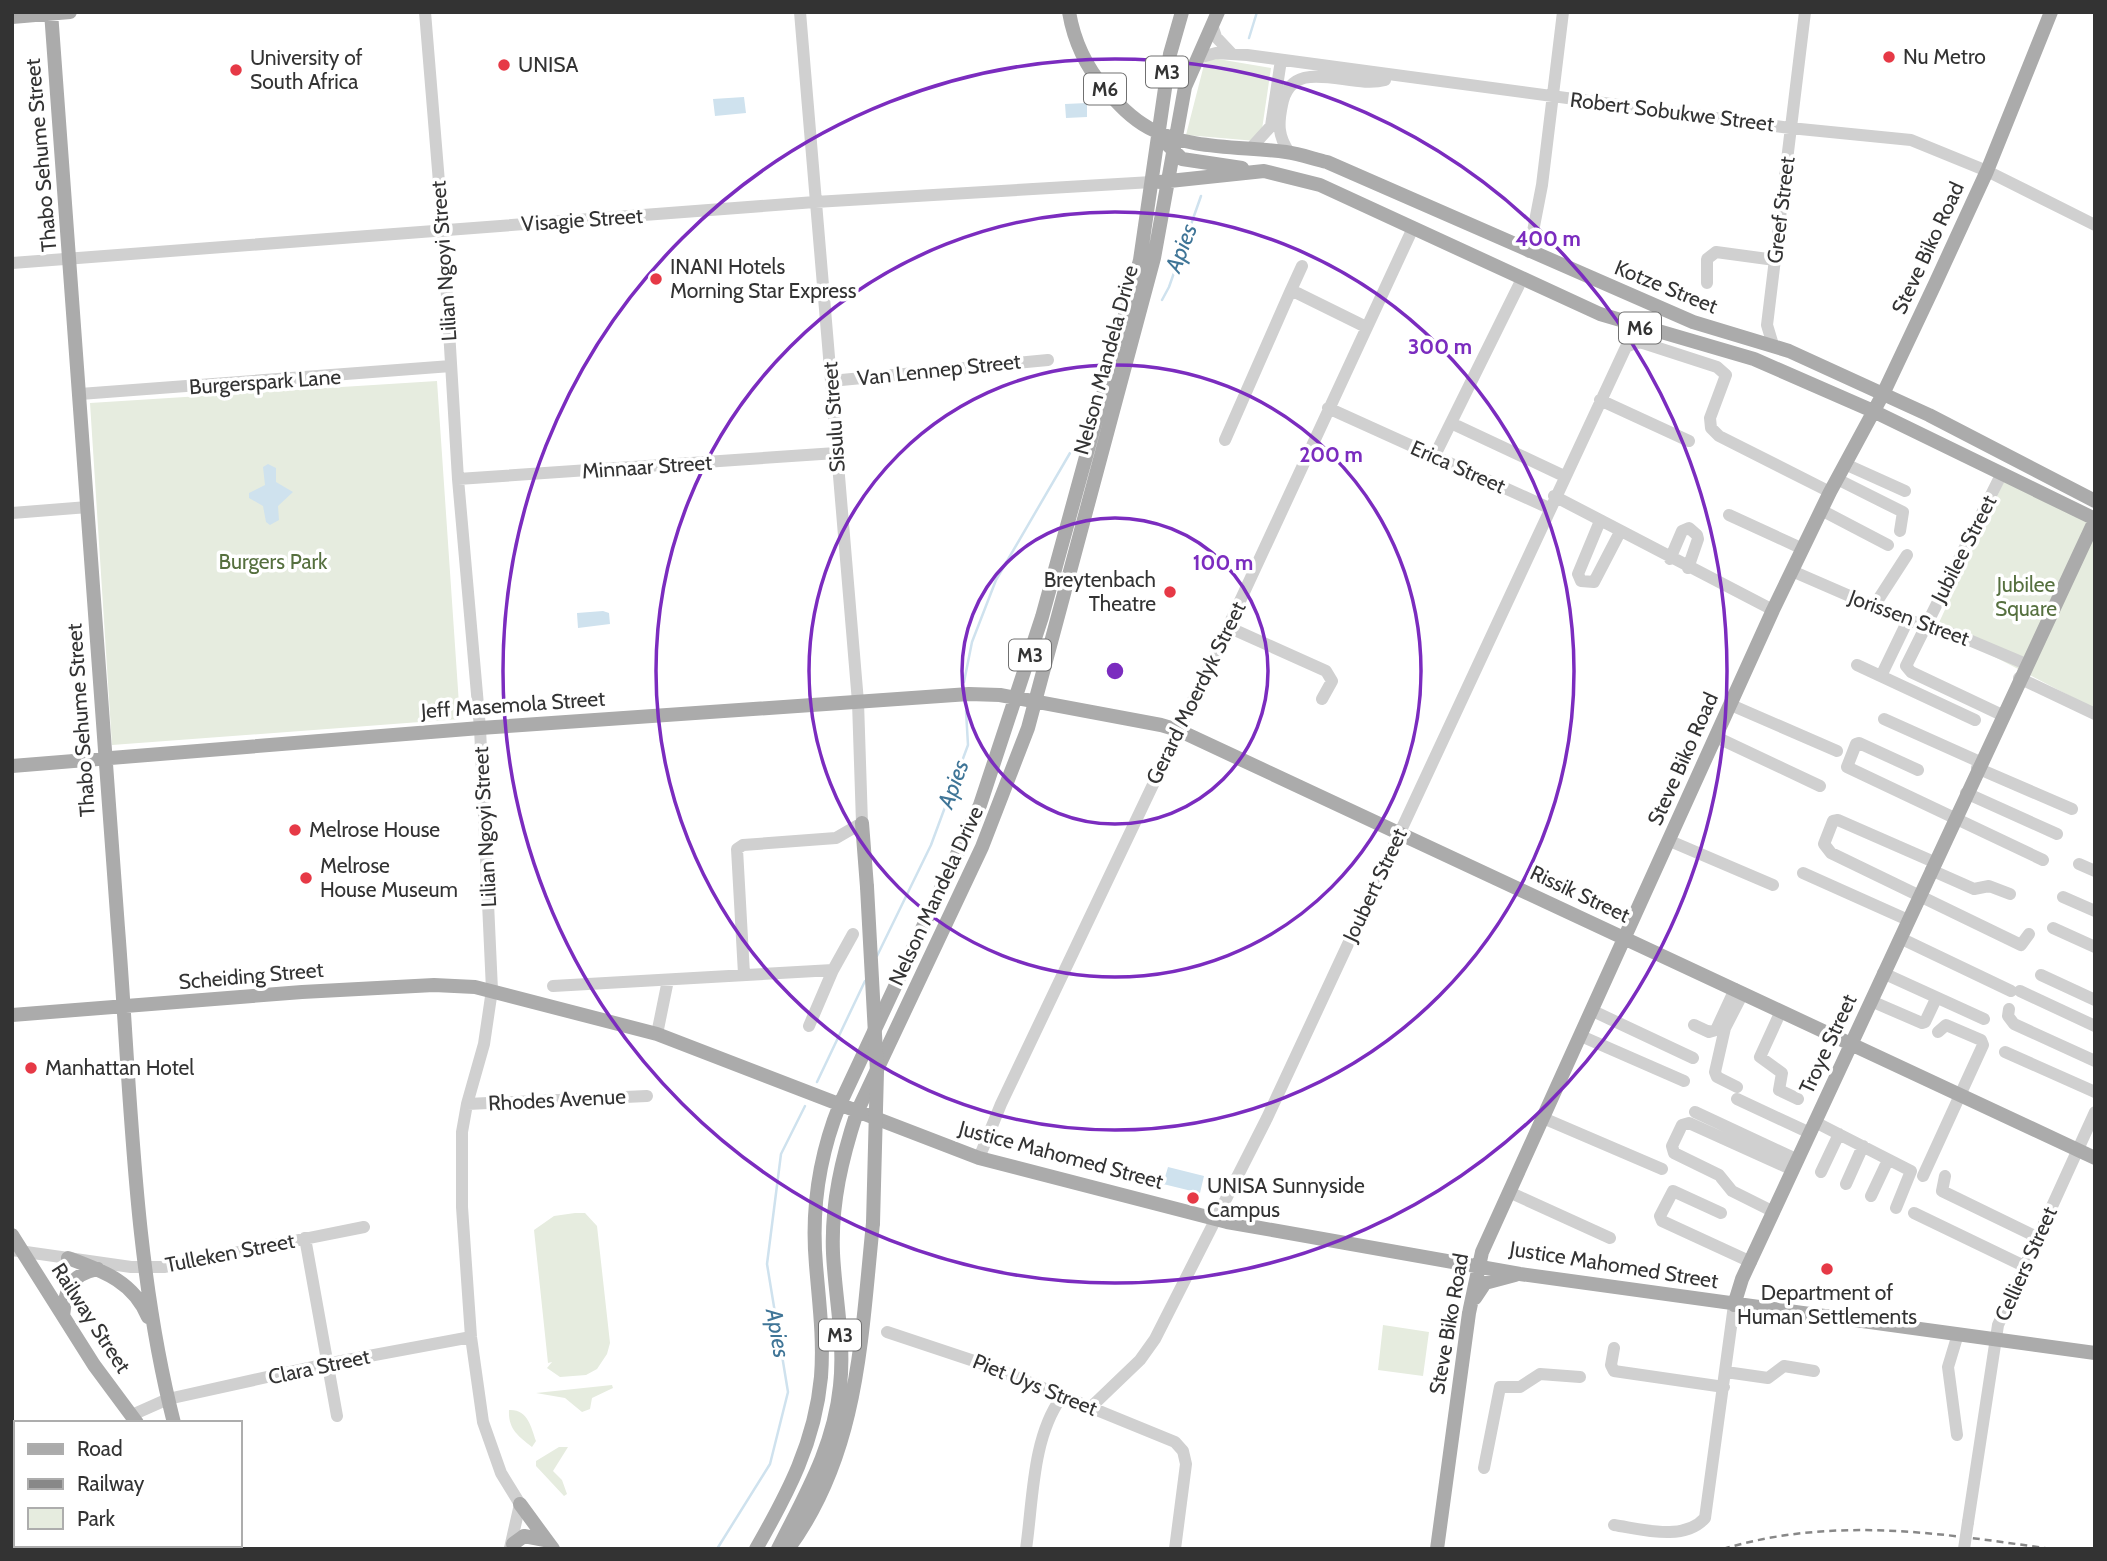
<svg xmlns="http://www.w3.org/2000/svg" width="2107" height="1561" font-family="Cabin,sans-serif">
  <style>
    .green { fill: #e6ecdf }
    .water { fill: #cfe2ee }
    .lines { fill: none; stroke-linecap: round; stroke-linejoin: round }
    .stream { stroke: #cfe2ee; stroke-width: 2.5 }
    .minor { stroke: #d0d0d0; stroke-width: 12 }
    .major { stroke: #ababab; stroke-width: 14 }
    .rail { stroke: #888; stroke-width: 2.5; stroke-dasharray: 7 5; stroke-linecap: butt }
    .minor-bridge { stroke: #d0d0d0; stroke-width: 12 }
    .major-bridge { stroke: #ababab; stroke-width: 14 }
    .ring { fill: none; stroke: #7b2cbf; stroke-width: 3.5 }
    .poi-dot { fill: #e63946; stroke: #fff; stroke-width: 2.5 }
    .labels { text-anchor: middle; stroke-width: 7; stroke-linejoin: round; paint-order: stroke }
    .shield { fill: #fff; stroke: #707070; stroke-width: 2 }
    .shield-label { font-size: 19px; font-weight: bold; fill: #333 }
    .poi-label { font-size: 21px; fill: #333; stroke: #fff; text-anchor: start }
    .street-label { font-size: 21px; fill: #333; stroke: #fff }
    .park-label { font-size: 21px; fill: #56703f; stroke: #fff }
    .water-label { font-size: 23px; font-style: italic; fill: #3f7597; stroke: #fff }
    .centre { fill: #7b2cbf; stroke: #fff; stroke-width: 3.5 }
    .ring-label { font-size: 21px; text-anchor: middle; font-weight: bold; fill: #7b2cbf; stroke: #fff; stroke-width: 7; stroke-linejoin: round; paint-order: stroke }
  </style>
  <rect width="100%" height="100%" fill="#fff"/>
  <path class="green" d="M1206,57L1271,68L1261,136L1256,141L1186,135Z
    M437,381L460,719L112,745L90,403Z
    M2005,479L2095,524V709L1937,627Z
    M575,1213H585L597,1226L610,1343L607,1354L597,1369L586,1375L560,1377L547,1368L552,1362L548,1363L534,1230L554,1216Z
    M1383,1325L1429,1332L1423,1376L1378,1370Z
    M612,1385L613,1388L592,1398L590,1409L582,1412L565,1398L536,1393Z
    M509,1410C528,1409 531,1427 536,1441L532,1447C518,1436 508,1429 509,1410Z
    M559,1447H568L553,1471L562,1480L567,1494L564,1496L536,1466V1461Z"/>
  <path class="water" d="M744,97L746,113L715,116L713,99Z
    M1087,103V117L1066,118L1065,104Z
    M268,464L276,468V482L293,492L278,506L279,520L270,525L266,522L263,506L249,498V493L265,485L263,467Z
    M603,611L609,613L610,624L578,628L577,613Z
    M1168,1167L1204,1176L1200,1193L1163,1184Z"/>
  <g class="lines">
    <path class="stream" d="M1249,38L1257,12
      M1162,300L1169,287L1201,196
      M964,682L972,642L996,580L1070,453
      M877,956L931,845L968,745L966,711
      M817,1082L865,981
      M717,1549L770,1464L788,1392L767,1264L781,1154L805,1106"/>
    <path class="minor" d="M425,12L443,231L458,479L480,728L492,990L484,1044L467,1104L462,1132V1207L471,1337L483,1422L501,1473L520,1504L510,1548
      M1212,25L1216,37L1232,54
      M1198,58L1216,53L1247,55L1790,128L1911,140L1987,171L2095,225
      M1251,148L1271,126L1281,60
      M1289,152C1278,136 1278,124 1282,105C1292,53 1350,90 1385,80
      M1529,252L1542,185L1563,12
      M12,263L815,202L1152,182
      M1707,283V259L1716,252L1775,260
      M1291,290L1302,266
      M1773,345L1767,325L1805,12
      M831,381L1048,360
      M80,394L451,366
      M1600,400L1689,441
      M1328,408L1549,508
      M1451,423L1564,476
      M1225,440L1291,290L1366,327
      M1434,457L1522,279
      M1845,464L1905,491
      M2002,473L1906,666L1911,672L2002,715
      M458,479L836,453
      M1837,479L1903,512L1900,531
      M1554,496L1773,610
      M1821,510L1888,545
      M12,513L88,507
      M1729,515L1803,549
      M1600,521L1578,574L1581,581L1594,582L1620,532
      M1670,559L1682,531L1689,528L1697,535L1698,539L1688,568
      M1792,571L1898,617L1962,637L2026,664
      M1874,606L1907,555
      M1228,627L1326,671L1332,681L1322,699
      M1857,665L1975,720
      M1881,676L1908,620
      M2019,678L2095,714
      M1731,705L1837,751
      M1884,719L1980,762
      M1716,737L1820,786
      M1977,768L2072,809
      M1918,770L1859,743L1856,744L1847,767L2043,860
      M1966,793L2057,834
      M1670,841L1773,885
      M1934,862L1838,820L1833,821L1824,844L1831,853L2021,945L2029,934
      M2079,864L2095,871
      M1931,870L1974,889L1989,886L2010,894
      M1803,873L1908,920
      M2063,897L2095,911
      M2053,928L2095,947
      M1900,938L2011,991
      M1883,973L1984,1019
      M744,974L737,849L743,845L836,838L862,823L858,702L800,12
      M2041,975L2095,1000
      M553,986L833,970
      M2020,991L2095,1026
      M1871,1001L1922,1023L1925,1022L1934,1003
      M2009,1009L2008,1016L2014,1024L2095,1061
      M1593,1011L1693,1058
      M1781,1011L1760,1057L1782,1073L1779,1090L1798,1099
      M1694,1025L1709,1032L1716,1030L1735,989
      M809,1026L833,970L853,934
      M657,1034L668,980
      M1581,1036L1684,1081
      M2005,1052L2095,1092
      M1737,1087L1717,1077L1715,1072L1725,1028L1743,993
      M1737,1099L1810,1133
      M467,1104L647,1096
      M1695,1112L1798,1160
      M1543,1118L1662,1169
      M1815,1122L1911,1171L1896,1208
      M979,1158L1001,1104L1228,627L1413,228
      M1821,1172L1839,1134
      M1923,1176L1983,1045L1981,1040L1946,1025L1938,1032
      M1945,1176L1942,1191L2037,1237
      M1846,1184L1863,1146
      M1509,1192L1610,1238
      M1871,1196L1888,1160
      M1774,1212L1732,1191L1719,1175L1674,1153L1672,1146L1682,1125L1689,1123L1793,1170
      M1721,1213L1673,1191L1660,1216L1662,1221L1751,1262
      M1914,1213L2024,1266
      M305,1238L337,1416
      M12,1250L131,1267H164L364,1227
      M887,1332L989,1366L1175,1442L1183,1451L1186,1464L1175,1549
      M1614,1348L1611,1365L1614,1371L1724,1387
      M1726,1372L1768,1378L1784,1366L1814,1371
      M1091,1407L1140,1360L1155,1339L1267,1118L1626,347L1637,342L1643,343L1717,367L1726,375L1710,418L1711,428L1719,436L1830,492
      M132,1415L168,1399L326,1364L471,1337
      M1957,1435L1948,1367L1958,1334
      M1484,1468L1500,1387H1520L1540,1374L1580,1377
      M1968,1522L1998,1325L2095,1112
      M1614,1525C1641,1529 1684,1542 1705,1518L1734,1305
      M1026,1549C1033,1501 1032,1438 1061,1398"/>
    <path class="major" d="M51,12C76,317 93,623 118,928C131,1092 133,1263 174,1423
      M1069,12C1074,41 1086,67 1105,89C1118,104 1131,118 1149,128C1189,150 1241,146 1286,152C1300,154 1314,159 1327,162L1693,322L1789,351L1929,415L2095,501
      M12,17L70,12
      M1168,145L1182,159L1242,168
      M1160,182L1264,171L1320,185L1600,314L1754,359L1873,411L2095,519
      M12,766L480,728L969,694L1000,695L1161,725L1178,730L2095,1158
      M862,823L867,887
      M12,1015L302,992L434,985L475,987L657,1034L979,1158L1227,1222L1520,1274L2095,1353
      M12,1235L94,1365L137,1423
      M68,1258C103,1271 133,1281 148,1317
      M1475,1298L1485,1283L1515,1275
      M1734,1305L1742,1279L2095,520
      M63,1316C66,1289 69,1275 98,1269
      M520,1504L553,1549
      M513,1544L524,1536L545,1540
      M186,1545L187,1549
      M207,1545L208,1549
      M756,1549C788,1493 815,1442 821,1377C824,1339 819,1302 816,1265C811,1209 819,1156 840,1104L980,805L1042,617L1140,260L1170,54L1182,12
      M778,1549C805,1495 834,1447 840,1386C845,1341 835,1297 833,1253C831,1203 842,1158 857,1112L982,847L1028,728L1154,258L1185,87L1218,12
      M788,1549C859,1453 861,1338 873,1223
      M1437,1549L1469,1313L1482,1252L1773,610L1830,492L1883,394L1935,284L1987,171L2051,12"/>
    <path class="rail" d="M1723,1549C1833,1516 1940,1533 2051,1549
      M1827,1549H1902"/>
    <path class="minor-bridge" d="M1964,1549L1968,1522"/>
    <path class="major-bridge" d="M867,887L877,1071L873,1223"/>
  </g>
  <g class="ring">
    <circle cx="1115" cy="671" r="153"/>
    <circle cx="1115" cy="671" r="306"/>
    <circle cx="1115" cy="671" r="459"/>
    <circle cx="1115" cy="671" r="612"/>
  </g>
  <g class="poi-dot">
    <circle cx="1889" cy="57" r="7"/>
    <circle cx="504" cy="65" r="7"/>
    <circle cx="236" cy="70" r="7"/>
    <circle cx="656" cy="279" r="7"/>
    <circle cx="1170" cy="592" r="7"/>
    <circle cx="295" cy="830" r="7"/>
    <circle cx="306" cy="878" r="7"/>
    <circle cx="31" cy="1068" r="7"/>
    <circle cx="1193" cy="1198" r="7"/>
    <circle cx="1827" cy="1269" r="7"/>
  </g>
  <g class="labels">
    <g class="shield">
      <rect x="1146" y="56.5" width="42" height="31" rx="5"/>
      <rect x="1084" y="73.5" width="42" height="31" rx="5"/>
      <rect x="1619" y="312.5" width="42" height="31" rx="5"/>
      <rect x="1009" y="639.5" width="42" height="31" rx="5"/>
      <rect x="819" y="1319.5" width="42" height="31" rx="5"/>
    </g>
    <g class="shield-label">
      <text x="1167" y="79">M3</text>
      <text x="1105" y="96">M6</text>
      <text x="1640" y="335">M6</text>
      <text x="1030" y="662">M3</text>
      <text x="840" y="1342">M3</text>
    </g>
    <g class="poi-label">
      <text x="1903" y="64">Nu Metro</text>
      <text x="250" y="65">University of<tspan x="250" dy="24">South Africa</tspan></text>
      <text x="518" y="72">UNISA</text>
      <text x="670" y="274">INANI Hotels<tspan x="670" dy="24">Morning Star Express</tspan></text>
      <text x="1156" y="587" text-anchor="end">Breytenbach<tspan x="1156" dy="24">Theatre</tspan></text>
      <text x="309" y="837">Melrose House</text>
      <text x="320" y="873">Melrose<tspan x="320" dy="24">House Museum</tspan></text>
      <text x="45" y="1075">Manhattan Hotel</text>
      <text x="1207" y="1193">UNISA Sunnyside<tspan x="1207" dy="24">Campus</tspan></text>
      <text x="1827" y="1300" text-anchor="middle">Department of<tspan x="1827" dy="24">Human Settlements</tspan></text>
    </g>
    <g class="street-label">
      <text transform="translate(1672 112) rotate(7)" y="7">Robert Sobukwe Street</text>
      <text transform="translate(41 155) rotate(-95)" y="7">Thabo Sehume Street</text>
      <text transform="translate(1781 210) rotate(-83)" y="7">Greef Street</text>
      <text transform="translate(582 220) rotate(-4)" y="7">Visagie Street</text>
      <text transform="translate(1928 248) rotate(-65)" y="7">Steve Biko Road</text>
      <text transform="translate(444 261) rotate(-94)" y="7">Lilian Ngoyi Street</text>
      <text transform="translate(1666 287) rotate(22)" y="7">Kotze Street</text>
      <text transform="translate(1106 360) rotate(-75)" y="7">Nelson Mandela Drive</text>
      <text transform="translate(939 370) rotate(-6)" y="7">Van Lennep Street</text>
      <text transform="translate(265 382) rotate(-4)" y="7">Burgerspark Lane</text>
      <text transform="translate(834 417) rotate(-94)" y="7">Sisulu Street</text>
      <text transform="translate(647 467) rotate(-4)" y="7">Minnaar Street</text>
      <text transform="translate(1458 467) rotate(24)" y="7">Erica Street</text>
      <text transform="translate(1964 549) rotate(-63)" y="7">Jubilee Street</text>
      <text transform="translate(1909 618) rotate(20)" y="7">Jorissen Street</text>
      <text transform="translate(1196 693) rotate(-64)" y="7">Gerard Moerdyk Street</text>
      <text transform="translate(513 705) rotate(-4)" y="7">Jeff Masemola Street</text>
      <text transform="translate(81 720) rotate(-94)" y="7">Thabo Sehume Street</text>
      <text transform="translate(1683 759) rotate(-66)" y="7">Steve Biko Road</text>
      <text transform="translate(485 827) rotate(-93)" y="7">Lilian Ngoyi Street</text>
      <text transform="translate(1375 885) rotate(-65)" y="7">Joubert Street</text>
      <text transform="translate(1580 894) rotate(25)" y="7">Rissik Street</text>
      <text transform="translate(936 896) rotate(-65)" y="7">Nelson Mandela Drive</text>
      <text transform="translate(251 976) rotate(-5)" y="7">Scheiding Street</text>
      <text transform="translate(1828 1044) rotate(-65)" y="7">Troye Street</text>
      <text transform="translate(557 1100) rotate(-3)" y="7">Rhodes Avenue</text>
      <text transform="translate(1061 1155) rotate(15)" y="7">Justice Mahomed Street</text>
      <text transform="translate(230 1253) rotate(-11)" y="7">Tulleken Street</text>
      <text transform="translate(2026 1264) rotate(-66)" y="7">Celliers Street</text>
      <text transform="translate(1614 1265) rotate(9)" y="7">Justice Mahomed Street</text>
      <text transform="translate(91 1318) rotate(57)" y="7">Railway Street</text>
      <text transform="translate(1449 1324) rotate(-80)" y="7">Steve Biko Road</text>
      <text transform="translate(319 1367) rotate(-12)" y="7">Clara Street</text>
      <text transform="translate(1035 1385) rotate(22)" y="7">Piet Uys Street</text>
    </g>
    <g class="park-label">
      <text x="273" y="569">Burgers Park</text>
      <text x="2026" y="592">Jubilee<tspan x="2026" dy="24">Square</tspan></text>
    </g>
    <g class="water-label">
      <text transform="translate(1181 248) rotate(-69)" y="8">Apies</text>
      <text transform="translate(953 784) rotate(-70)" y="8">Apies</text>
      <text transform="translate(778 1333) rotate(80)" y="8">Apies</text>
    </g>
  </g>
  <circle cx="1115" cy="671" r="10" class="centre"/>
  <g class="ring-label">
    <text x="1548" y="246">400 m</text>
    <text x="1440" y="354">300 m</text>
    <text x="1331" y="462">200 m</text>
    <text x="1223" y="570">100 m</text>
  </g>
  <rect width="2107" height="1561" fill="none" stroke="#333333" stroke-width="28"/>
  <rect x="14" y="1421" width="228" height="126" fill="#ffffff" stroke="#adadad" stroke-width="2"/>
  <rect x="28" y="1444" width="35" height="10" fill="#ababab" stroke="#adadad" stroke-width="2"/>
  <text x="77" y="1456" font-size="21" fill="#333333">Road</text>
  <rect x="28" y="1479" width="35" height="10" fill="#888888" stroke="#adadad" stroke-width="2"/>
  <text x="77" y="1491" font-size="21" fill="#333333">Railway</text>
  <rect x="28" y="1508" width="35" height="21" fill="#e6ecdf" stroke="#adadad" stroke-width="2"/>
  <text x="77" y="1526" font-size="21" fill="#333333">Park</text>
</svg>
